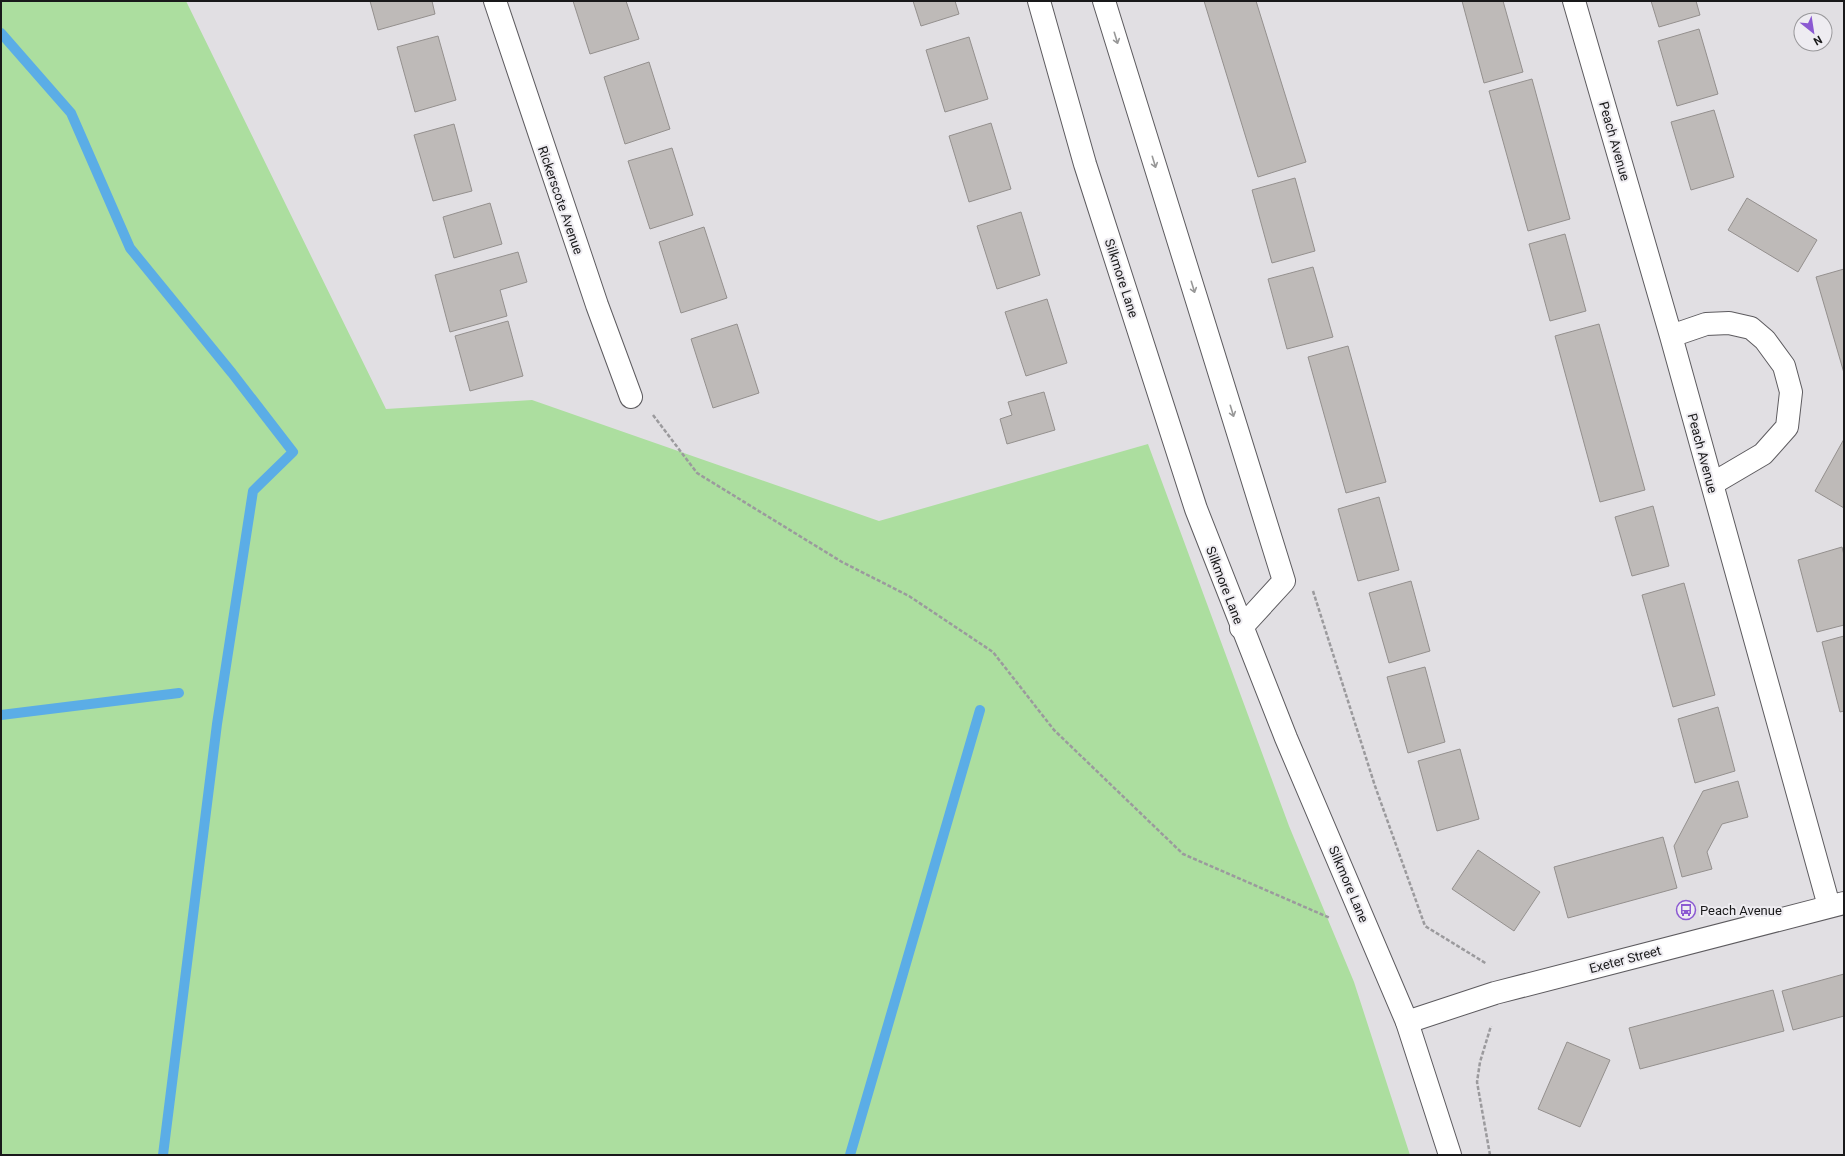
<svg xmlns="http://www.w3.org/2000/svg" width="1845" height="1156" font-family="Roboto,sans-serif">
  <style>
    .green { fill: #acde9f }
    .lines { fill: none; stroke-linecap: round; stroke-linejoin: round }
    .stream { stroke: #5bade6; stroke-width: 10 }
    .building { fill: #bebab8; stroke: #94908e }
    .minor-casing { stroke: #5d5b5f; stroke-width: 24 }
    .tertiary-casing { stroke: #5d5b5f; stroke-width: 24 }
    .path { stroke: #9b9a9d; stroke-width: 2.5; stroke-dasharray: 4 2; stroke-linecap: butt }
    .minor { stroke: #fff; stroke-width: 22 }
    .tertiary { stroke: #fff; stroke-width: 22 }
    .oneway { stroke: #989898 }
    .labels { text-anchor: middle; stroke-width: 4; stroke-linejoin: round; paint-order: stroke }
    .street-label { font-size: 13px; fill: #19191a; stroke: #eeecf1 }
    .poi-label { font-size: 13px; fill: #19191a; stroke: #eeecf1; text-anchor: start }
  </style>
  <rect width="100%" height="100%" fill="#e1dfe3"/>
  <path class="green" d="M1,1H186L386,409L532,400L879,521L1148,444L1289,826L1354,982L1410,1155H1Z"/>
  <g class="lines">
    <path class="stream" d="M1,33L71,113L130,248L232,373L293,452L253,491L217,724L163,1155
      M1,715L179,693
      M850,1155L980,710"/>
  </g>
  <path class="building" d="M370,1H432L435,14L378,30Z
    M573,1H626L639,39L590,54Z
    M913,1H955L959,14L921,26Z
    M1204,1H1256L1306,162L1258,177Z
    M1462,1H1503L1523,72L1484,83Z
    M1651,1H1696L1700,15L1659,27Z
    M1699,29L1718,94L1677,106L1658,41Z
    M438,36L456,100L415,112L397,47Z
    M969,37L988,99L945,112L926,50Z
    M649,62L670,129L625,144L604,77Z
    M1532,79L1570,219L1528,231L1489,91Z
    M1714,110L1734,177L1691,190L1671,122Z
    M991,123L1011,189L969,202L949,136Z
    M454,124L472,191L433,201L414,135Z
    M672,148L693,215L650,229L628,161Z
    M1295,178L1315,251L1272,263L1252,190Z
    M1747,198L1817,240L1798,272L1728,230Z
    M490,203L502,244L454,258L443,217Z
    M1021,212L1040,275L997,289L977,226Z
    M704,227L727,298L681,313L659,242Z
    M1565,234L1586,311L1550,321L1529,244Z
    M518,252L527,282L500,290L507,316L450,332L435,275Z
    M1313,267L1333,337L1287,349L1268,279Z
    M1844,269V373L1816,277Z
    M1047,299L1067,363L1026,376L1005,312Z
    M508,321L523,376L470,391L455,336Z
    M737,324L759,393L713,408L691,339Z
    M1599,324L1645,490L1600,502L1555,336Z
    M1348,346L1386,482L1346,493L1308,357Z
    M1044,392L1055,430L1007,444L1000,419L1012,415L1008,402Z
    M1844,439V508L1815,491Z
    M1379,497L1399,570L1358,581L1338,509Z
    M1653,506L1669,566L1632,576L1615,517Z
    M1842,547L1844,555V625L1817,632L1798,560Z
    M1411,581L1430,651L1389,663L1369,593Z
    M1684,583L1715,695L1673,707L1642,595Z
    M1844,636V711L1840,712L1822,642Z
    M1425,667L1445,742L1408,753L1387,677Z
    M1718,707L1735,771L1695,783L1678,719Z
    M1460,749L1479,819L1437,831L1418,761Z
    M1738,781L1748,817L1722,824L1707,852L1712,869L1682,877L1674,846L1703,791Z
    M1663,837L1677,888L1568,918L1554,867Z
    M1478,850L1540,892L1514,931L1452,889Z
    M1844,974V1016L1793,1030L1782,991Z
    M1773,990L1784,1031L1640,1069L1629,1028Z
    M1567,1042L1610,1060L1580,1127L1538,1109Z"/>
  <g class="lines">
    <defs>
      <path id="minor" d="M495,1L597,305L631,397
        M1104,1L1284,581L1241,628
        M1574,1L1671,336L1829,906
        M1671,336L1706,324L1729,323L1751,328L1765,340L1784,366L1791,392L1787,427L1763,454L1712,484
        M1407,1022L1495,993L1844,903"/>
      <path id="tertiary" d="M1039,1L1085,164L1196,509L1286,738L1407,1022L1450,1155"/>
    </defs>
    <use href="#minor" class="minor-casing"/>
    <use href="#tertiary" class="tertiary-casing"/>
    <path class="path" d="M653,415L697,473L842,562L909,596L993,652L1054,730L1183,854L1330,918
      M1313,591L1375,786L1425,926L1487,964
      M1490,1155L1477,1082L1480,1062L1491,1026"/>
    <use href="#minor" class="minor"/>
    <use href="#tertiary" class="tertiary"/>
  </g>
  <defs><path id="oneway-shaft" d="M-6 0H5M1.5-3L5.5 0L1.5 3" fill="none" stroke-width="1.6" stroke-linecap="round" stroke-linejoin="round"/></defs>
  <g class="oneway">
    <use href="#oneway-shaft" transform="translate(1116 38) rotate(73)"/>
    <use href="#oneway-shaft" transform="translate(1154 162) rotate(73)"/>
    <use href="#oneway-shaft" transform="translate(1193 287) rotate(73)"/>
    <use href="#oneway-shaft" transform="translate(1232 411) rotate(73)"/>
  </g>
  <defs>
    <symbol id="bus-ring" viewBox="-11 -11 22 22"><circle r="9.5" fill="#eeecf1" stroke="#8b59d2" stroke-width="1.5"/><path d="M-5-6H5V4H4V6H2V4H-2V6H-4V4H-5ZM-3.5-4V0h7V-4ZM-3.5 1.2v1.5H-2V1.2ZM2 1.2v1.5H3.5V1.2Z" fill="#8b59d2"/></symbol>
  </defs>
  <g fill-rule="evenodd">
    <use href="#bus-ring" x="1675" y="899" width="22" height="22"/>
  </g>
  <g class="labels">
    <g class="street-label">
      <text transform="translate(1615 141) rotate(74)" y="5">Peach Avenue</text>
      <text transform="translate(561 200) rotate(71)" y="5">Rickerscote Avenue</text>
      <text transform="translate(1122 278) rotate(72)" y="5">Silkmore Lane</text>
      <text transform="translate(1703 453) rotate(75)" y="5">Peach Avenue</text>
      <text transform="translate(1225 585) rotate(69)" y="5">Silkmore Lane</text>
      <text transform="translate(1349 884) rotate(67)" y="5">Silkmore Lane</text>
      <text transform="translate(1625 959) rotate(-15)" y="5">Exeter Street</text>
    </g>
    <g class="poi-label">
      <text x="1700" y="915">Peach Avenue</text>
    </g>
  </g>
  <rect width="1845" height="1156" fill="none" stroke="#19191a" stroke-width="4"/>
  <g transform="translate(1813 32) rotate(150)"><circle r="19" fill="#eeecf1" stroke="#99989b"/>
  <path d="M0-3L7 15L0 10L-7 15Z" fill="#8b59d2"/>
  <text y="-6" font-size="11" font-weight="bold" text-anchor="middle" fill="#19191a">N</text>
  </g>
</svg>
